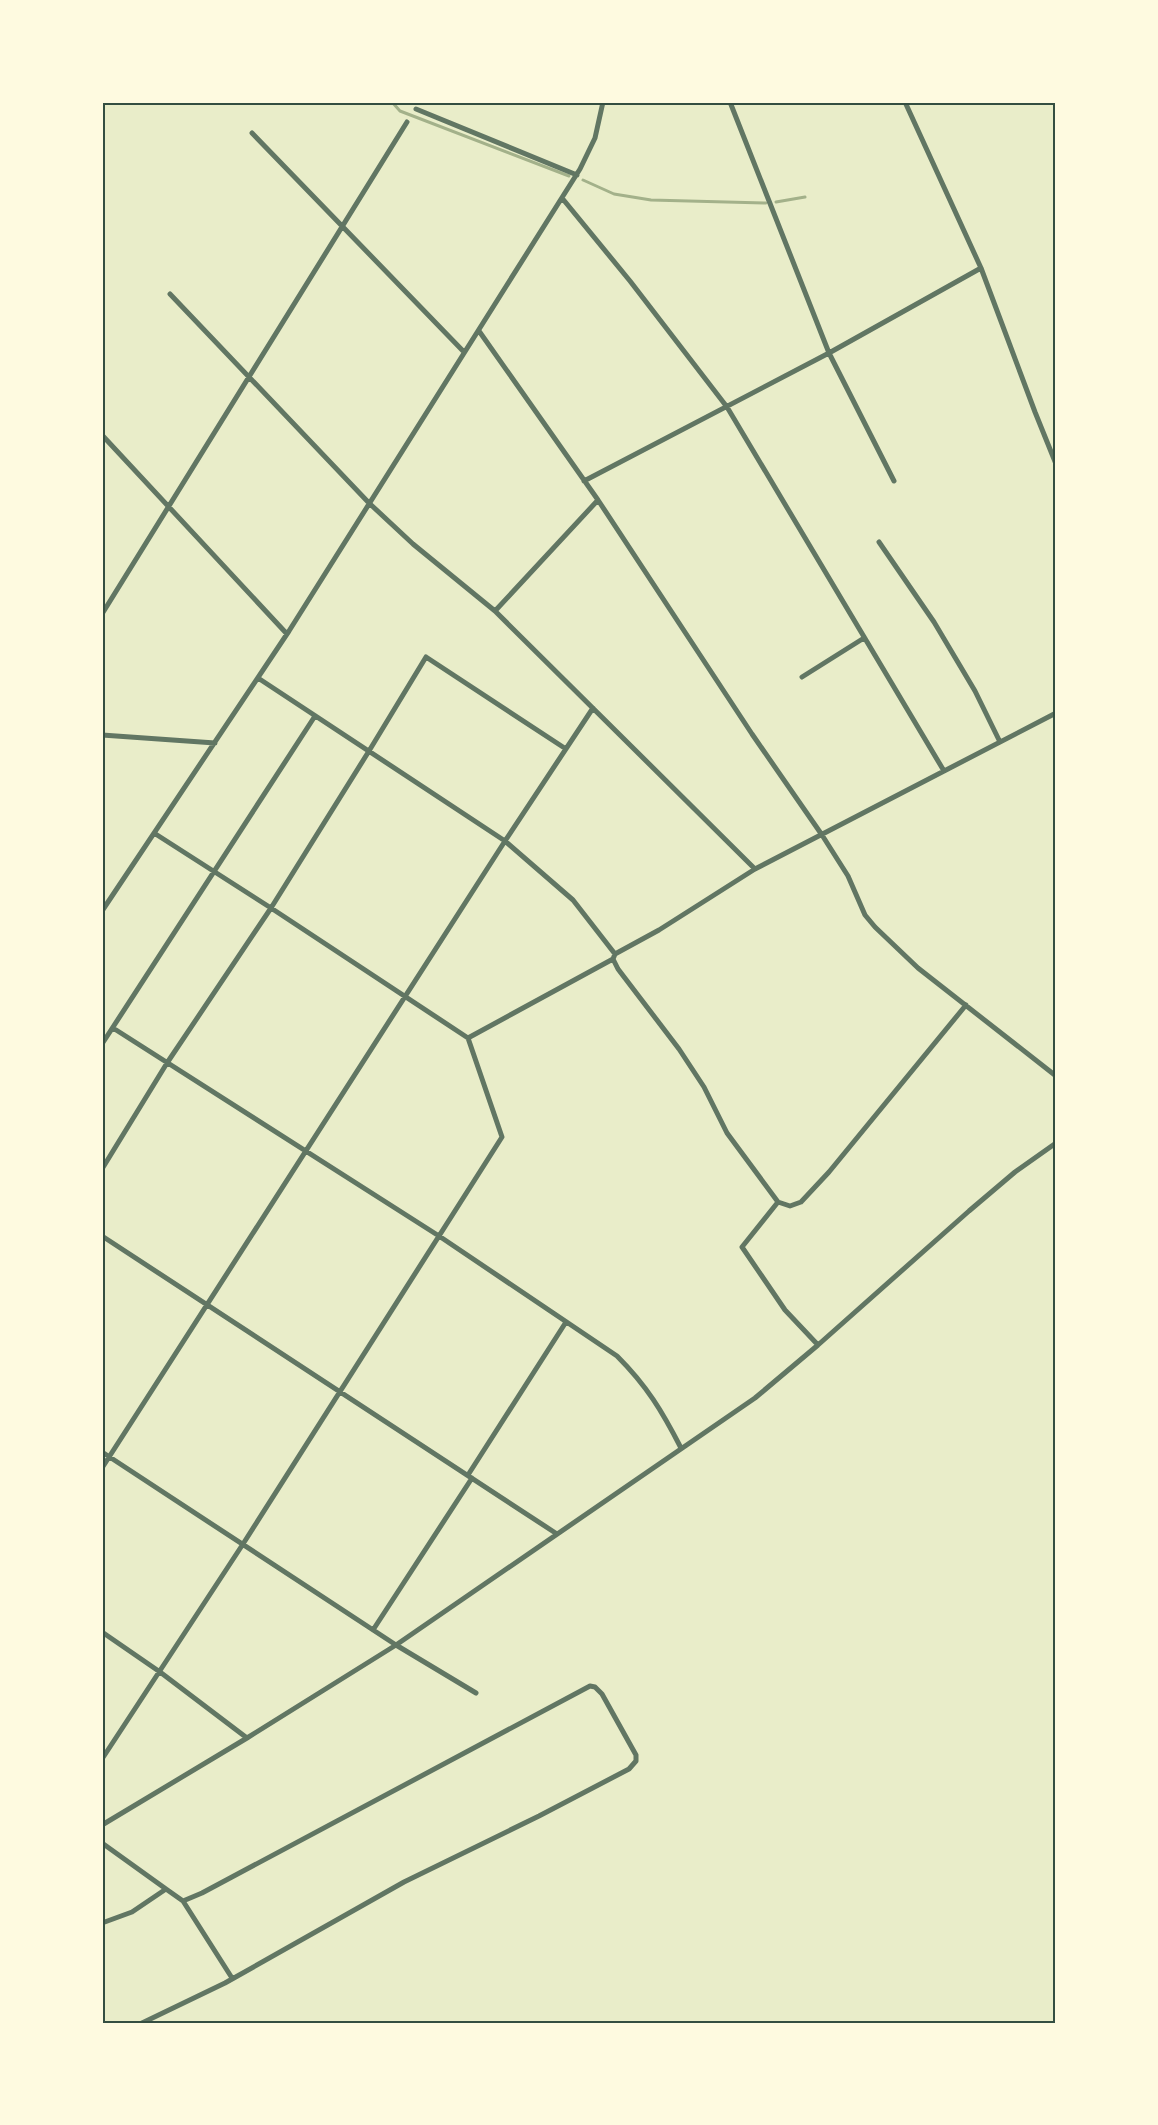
<svg xmlns="http://www.w3.org/2000/svg" width="1158" height="2125" font-family="Ubuntu,sans-serif">
  <style>
    .lines { fill: none; stroke-linecap: round; stroke-linejoin: round }
    .stream { stroke: #a3b18a; stroke-width: 3 }
    .minor { stroke: #617663; stroke-width: 5 }
    .neatline { fill: none; stroke: #344e41; stroke-width: 2 }
  </style>
  <rect width="100%" height="100%" fill="#e9edc9"/>
  <g class="lines">
    <path class="stream" d="M392,102L400,111L569,176
      M583,180L614,194L651,200L766,203
      M776,202L805,197"/>
    <path class="minor" d="M730,102L829,353L894,481
      M905,102L981,268L1035,412L1056,464
      M416,109L577,175
      M252,133L464,352
      M562,198L630,281L727,407L944,771
      M170,294L369,503L413,544L495,611
      M479,331L598,500L752,734L822,835L848,876L865,915L875,927L918,968L1056,1076
      M102,435L287,634
      M584,481L829,353L981,268
      M598,500L495,611L755,869
      M879,542L934,622L975,691L1000,742
      M102,614L407,122
      M802,677L864,638
      M258,678L505,841L573,900L615,954
      M102,735L215,743
      M102,911L289,631L580,169L595,138L603,102
      M113,1028L439,1236L617,1356C647,1386 662,1411 681,1448
      M468,1038L613,959
      M102,1044L315,716
      M102,1169L167,1063L271,908L369,751L426,657L566,749
      M778,1202L790,1206L801,1202L829,1172L966,1005
      M102,1236L557,1534
      M818,1345L785,1310L742,1247L778,1202L727,1133L704,1087L679,1049L618,969L613,959L615,954L659,930L755,869L1056,713
      M102,1452L396,1645L476,1693
      M102,1468L505,841L593,708
      M468,1475L566,1322
      M373,1630L472,1478
      M102,1632L160,1672L247,1738
      M102,1759L243,1544L502,1137L468,1038L271,908L154,833
      M102,1825L247,1738L396,1645L755,1398L818,1345L969,1211L1015,1172L1056,1143
      M102,1843L166,1889
      M183,1901L232,1978
      M102,1923L132,1912L166,1889L183,1901L202,1893L590,1686L595,1687L602,1694L636,1755V1761L629,1769L539,1816L404,1882L225,1983L142,2023"/>
  </g>
  <rect width="1158" height="2125" fill="none" stroke="#fefae0" stroke-width="207"/>
  <rect x="104" y="104" width="950" height="1918" class="neatline"/>
</svg>
